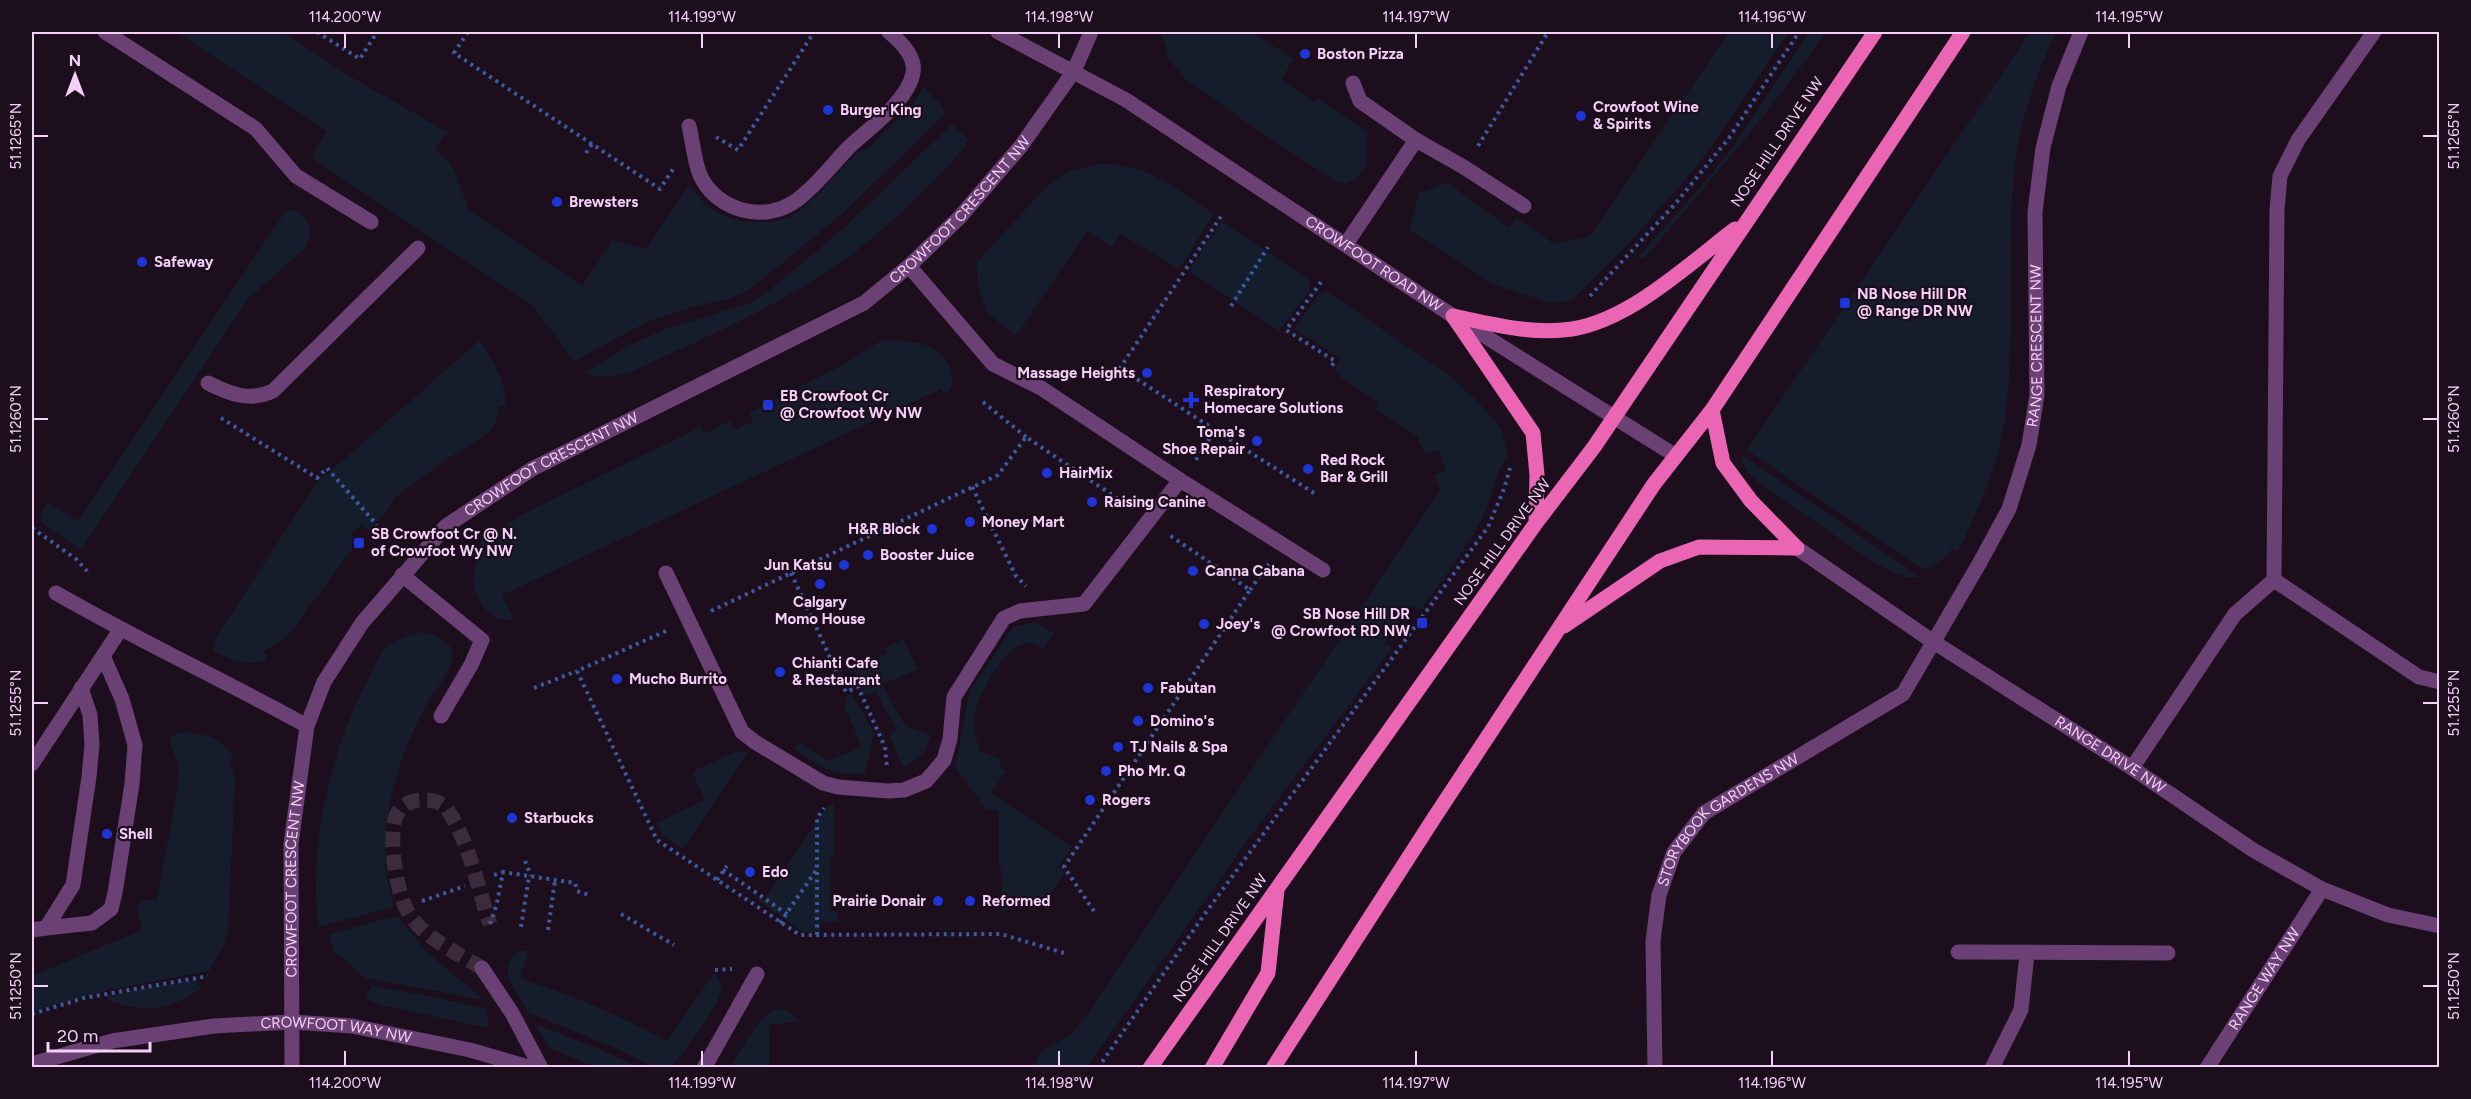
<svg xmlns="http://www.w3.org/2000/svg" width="2471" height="1099" font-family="Figtree,sans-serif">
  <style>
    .green { fill: #151c2c }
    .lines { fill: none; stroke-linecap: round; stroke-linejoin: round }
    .minor-tunnel { stroke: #3c2b3d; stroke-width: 15; stroke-dasharray: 15 8; stroke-linecap: butt }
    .path { stroke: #3d59a0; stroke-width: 4; stroke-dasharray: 3 4.5; stroke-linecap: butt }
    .minor { stroke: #6b4075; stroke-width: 15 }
    .major { stroke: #ea66b5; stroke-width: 15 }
    .ticks { fill: none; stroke: #f4d0f8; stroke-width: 2 }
    .poi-dot { fill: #1e35d7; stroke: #1c0e1c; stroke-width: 2 }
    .labels { text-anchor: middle; stroke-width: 4.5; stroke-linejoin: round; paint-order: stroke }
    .poi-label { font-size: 15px; font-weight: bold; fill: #f4d0f8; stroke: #1c0e1c; text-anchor: start }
    .street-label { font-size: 15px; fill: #f4d0f8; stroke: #1c0e1c }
    .neatline { fill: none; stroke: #f4d0f8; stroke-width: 2 }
    .ticks-label { font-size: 15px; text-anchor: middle; fill: #f4d0f8 }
  </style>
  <rect width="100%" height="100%" fill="#1c0e1c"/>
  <path class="green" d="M176,32H283L348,75L447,132L435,150L449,161L454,170L469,210L582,286L613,240L646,249L689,185L708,208L738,221L769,222L790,217L805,207L857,153L869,148L910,107L924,87L940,104L945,114L841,215L749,290L729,299L696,306L649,321L574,361L532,305L311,158L327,131Z
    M1160,32H1252L1293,59L1281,80L1315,102L1318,98L1367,132L1366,167L1356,179L1346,184L1338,182L1277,144L1184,78L1165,54L1167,49Z
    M1729,32H1789L1701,161L1634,238L1572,300L1550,303L1493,284L1410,230L1419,193L1448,183L1509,228L1516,218L1554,244L1590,236Z
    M1809,32H1826C1770,112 1706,186 1643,260L1639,256L1709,177L1736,142Z
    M2030,32H2056C2038,70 2022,114 2016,157C2005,241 2016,327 2006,411C2001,461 1979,507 1958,552L1952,548L1947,557L1924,570L1747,450Z
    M952,124L969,140C954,163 933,182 913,201C886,227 857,253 825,273C765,312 698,341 633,371C616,377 602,380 585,372L632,344L666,329L752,302L771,289L845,227Z
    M1099,164C1149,163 1174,188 1214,214L1179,269L1121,234L1112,247L1087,231L1016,336L986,312L978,286L976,263L1049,184L1068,172Z
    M296,210C311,220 315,235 304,249L248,299L81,550L44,525L41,521L42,513L48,502L78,521L285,212Z
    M1222,221L1310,280L1309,291L1279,331L1189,271Z
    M1326,291L1448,374L1474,398L1496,421L1502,433L1508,457C1499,463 1492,495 1487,508C1470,545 1443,578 1420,611L1411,606L1385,643L1392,648L1250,837L1087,1067H1033L1042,1051L1073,1033L1088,1013L1440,490L1434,475L1446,470L1438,450L1425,454L1417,436L1375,409L1379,402L1339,377L1340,374L1335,370L1341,359L1295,329L1317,296Z
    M480,340C493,361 506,380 506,406H500L494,426L489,432L443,462L394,498L389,508L368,531L361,525L351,534L357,542L294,628L286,638L264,651L267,660C246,666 232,661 213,651L216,637L317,483Z
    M882,340C907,342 937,339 949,366C955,379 954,384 945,395L941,389L502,595L514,620C504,621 493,618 487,611C466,587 475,567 481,539L531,510L701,427L704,434L730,421L734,430L753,422L749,413L846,363Z
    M1744,456L1920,577H1907L1895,574L1872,561L1760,484L1747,471L1740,460Z
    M1035,622L1054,633L1043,649L1032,643C1028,643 1022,644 1018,646C1002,655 978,695 975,713C973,725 976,741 980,751L1002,760L999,766L1006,771L991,793L1072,847L1059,867L1065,873L1048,897L1002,912L1001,868H999V811L986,810L955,766L970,691L1013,627Z
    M421,632C435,634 455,641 452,658C450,676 432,693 424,709C393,769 373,841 394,907L318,927C309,843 330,748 371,674C375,666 380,651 387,646C395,639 411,636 421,632Z
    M903,639L918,669L882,684L905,726L931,735C926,752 919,761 903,767L889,734L897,731L876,692L864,695L853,669L887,653L885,648Z
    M852,694L874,733L865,773C830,776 823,767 794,749L799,741L828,761L862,747L844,705L847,703L844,697Z
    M182,732C210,735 214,735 234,756L229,761L235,779L228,931L226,941L209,971L107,990L32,1012V976L142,930L137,906L142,900H157L177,791L179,767L170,742L173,735Z
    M736,751L748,752L685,847L681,848L664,837L656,823L705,800L692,772Z
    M834,804V857H830V911L837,912L838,922H821V932H803L759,901L760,898L764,900L827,806Z
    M397,916L428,953L484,1000L366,978C353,971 348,959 335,953L329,934Z
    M522,951H529L520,978C571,995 620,1015 667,1041L714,973C719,977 722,983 721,990C718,1008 684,1051 672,1067H654L613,1047L529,1013L508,978V965L514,954Z
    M195,979L202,988C169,1011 146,1013 109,1001L107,996Z
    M372,986L420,994L486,1009L489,1028L380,1005L365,998Z
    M778,1008C787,1010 795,1013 799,1022L773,1024L769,1027V1067H730C743,1048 757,1017 778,1008Z
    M535,1024L597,1048L638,1067H595L549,1048Z"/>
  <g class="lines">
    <path class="minor-tunnel" d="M482,968C456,952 422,938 407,910C396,890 388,837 396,816C402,803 414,799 427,800C433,800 443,803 447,809C470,843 477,886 490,924"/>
    <path class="path" d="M317,32L360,59L377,32
      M468,32L454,53L660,189L673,169
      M716,137L738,150L814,32
      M1478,146L1548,32
      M586,153L592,144
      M1321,282L1286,330L1335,361L1331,367
      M1590,296L1676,203L1729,138L1799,32
      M1231,306L1268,247
      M983,402L1026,437
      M221,418L317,478L327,468L377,525
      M1215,430L1120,368L1222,215
      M1196,460L1215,430L1314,493
      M972,487L1016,576L1026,586
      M32,528L76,559L88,572
      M791,573L846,692L858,687L885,747L887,768
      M1250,590L1269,564
      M711,611L998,475L1026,437L1130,507
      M666,631L577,671L657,840L800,935L1001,934L1064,953
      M534,688L577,671
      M525,861L531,876
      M723,870L787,914
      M494,875L503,872
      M717,880L727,866
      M422,901L465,886
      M1094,911L1064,867L1250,590L1168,534
      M621,914L674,945
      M780,923L817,869
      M490,924L497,903L503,872L575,883L577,891L589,895
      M521,927L529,876
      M548,930L555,880
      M817,935V818L824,808
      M715,970L732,969
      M32,1014L84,998L208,976
      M1098,1068L1204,915L1488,527L1504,489L1510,468"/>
    <g class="minor">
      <path d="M105,32L256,129L296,176L371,222"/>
      <path id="s1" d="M998,32L1126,100L1453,316L1676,456"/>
      <path d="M689,126C693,142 694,161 700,175C716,211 765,224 797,200C816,186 832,165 848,148C868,129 908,101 913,73C916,57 900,41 889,32"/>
      <path d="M1416,140L1462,166L1524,206"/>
      <path d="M1346,244L1416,140L1360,101L1353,83"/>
      <path d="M909,266L993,364L1041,388L1180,480L1323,570"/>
      <path d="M208,383C230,394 249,402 273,391L418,248"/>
      <path id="s2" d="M1797,548L1932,641L2132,768L2253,850L2322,889L2388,915L2440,926"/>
      <path d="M666,573L742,732L755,742L823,783L838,787L888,791L904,790L926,781L944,760L950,739L954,697L1004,618L1020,611L1084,604L1180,480"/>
      <path d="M402,575L482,640L471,665L441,716"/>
      <path d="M2274,580L2419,677L2440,682"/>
      <path d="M56,593C139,641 224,680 307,726"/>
      <path d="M32,764L120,630"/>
      <path d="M2132,768L2235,614L2274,580L2277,210L2280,176L2298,140L2374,32"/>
      <path d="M46,928L92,923L111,909L115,893L132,784L135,745L122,699L103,656"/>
      <path d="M32,930L46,928L73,885L89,777L92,745L90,715L81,688"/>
      <path d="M1958,952L2168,953"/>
      <path d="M482,968L512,1013L541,1068"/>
      <path id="s3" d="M32,1064L112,1041L214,1026L292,1022L352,1026L470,1050L532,1068"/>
      <path id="s4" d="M292,1068L291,844L307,726L324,682L362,623L446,526L532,469L864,303L909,266L959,218L1021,146L1074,71L1091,32"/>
      <path d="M704,1068L757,974"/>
      <path id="s5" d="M1655,1068L1653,941L1659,895L1674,852L1704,813L1903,694L1979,564L2009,509L2029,445L2037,395L2035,212L2043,148L2059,86L2081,32"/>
      <path d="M1992,1068L2021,1010L2027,954"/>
      <path id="s6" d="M2207,1068L2322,889"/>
    </g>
    <path class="major" d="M1453,316C1491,324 1532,335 1572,329C1630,320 1689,264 1735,229
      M1453,316L1533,433L1537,475L1536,523
      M1712,410L1723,463L1751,501L1797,548
      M1564,626L1660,561L1699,547L1797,548
      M1150,1068L1536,523L1594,447L1875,32
      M1212,1068L1268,973L1277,890
      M1273,1068L1434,818L1654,484L1712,410L1963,32"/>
  </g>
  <path class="ticks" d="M345,33V48M702,33V48M1059,33V48M1416,33V48M1772,33V48M2129,33V48M33,136H48M2423,136H2438M33,419H48M2423,419H2438M33,703H48M2423,703H2438M33,986H48M2423,986H2438M345,1051V1066M702,1051V1066M1059,1051V1066M1416,1051V1066M1772,1051V1066M2129,1051V1066"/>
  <g class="poi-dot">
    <circle cx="1305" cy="54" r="6"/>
    <circle cx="828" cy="110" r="6"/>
    <circle cx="1581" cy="116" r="6"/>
    <circle cx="557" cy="202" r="6"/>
    <circle cx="142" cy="262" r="6"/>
    <rect x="1839" y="297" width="12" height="12" rx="3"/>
    <circle cx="1147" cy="373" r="6"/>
    <path d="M1188 391h6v6h6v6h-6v6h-6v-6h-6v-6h6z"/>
    <rect x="762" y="399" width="12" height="12" rx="3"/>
    <circle cx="1257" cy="441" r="6"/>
    <circle cx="1308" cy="469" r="6"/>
    <circle cx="1047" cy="473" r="6"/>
    <circle cx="1092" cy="502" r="6"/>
    <circle cx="970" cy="522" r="6"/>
    <circle cx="932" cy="529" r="6"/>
    <rect x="353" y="537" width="12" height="12" rx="3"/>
    <circle cx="868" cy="555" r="6"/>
    <circle cx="844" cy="565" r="6"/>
    <circle cx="1193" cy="571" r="6"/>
    <circle cx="820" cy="584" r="6"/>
    <rect x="1416" y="617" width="12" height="12" rx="3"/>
    <circle cx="1204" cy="624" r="6"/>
    <circle cx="780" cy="672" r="6"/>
    <circle cx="617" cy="679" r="6"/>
    <circle cx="1148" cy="688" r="6"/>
    <circle cx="1138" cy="721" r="6"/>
    <circle cx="1118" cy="747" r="6"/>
    <circle cx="1106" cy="771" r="6"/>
    <circle cx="1090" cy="800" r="6"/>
    <circle cx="512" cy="818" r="6"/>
    <circle cx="107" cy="834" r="6"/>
    <circle cx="750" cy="872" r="6"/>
    <circle cx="938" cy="901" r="6"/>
    <circle cx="970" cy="901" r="6"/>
  </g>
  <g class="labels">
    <g class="poi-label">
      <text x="1317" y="59">Boston Pizza</text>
      <text x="1593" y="112">Crowfoot Wine<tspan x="1593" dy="17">&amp; Spirits</tspan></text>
      <text x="840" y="115">Burger King</text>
      <text x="569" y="207">Brewsters</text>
      <text x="154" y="267">Safeway</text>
      <text x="1857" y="299">NB Nose Hill DR<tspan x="1857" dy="17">@ Range DR NW</tspan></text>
      <text x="1135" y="378" text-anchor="end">Massage Heights</text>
      <text x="1204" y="396">Respiratory<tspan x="1204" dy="17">Homecare Solutions</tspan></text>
      <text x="780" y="401">EB Crowfoot Cr<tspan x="780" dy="17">@ Crowfoot Wy NW</tspan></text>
      <text x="1245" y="437" text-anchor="end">Toma's<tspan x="1245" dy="17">Shoe Repair</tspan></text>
      <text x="1320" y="465">Red Rock<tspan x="1320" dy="17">Bar &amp; Grill</tspan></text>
      <text x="1059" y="478">HairMix</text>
      <text x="1104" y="507">Raising Canine</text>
      <text x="982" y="527">Money Mart</text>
      <text x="920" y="534" text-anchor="end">H&amp;R Block</text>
      <text x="371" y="539">SB Crowfoot Cr @ N.<tspan x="371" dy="17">of Crowfoot Wy NW</tspan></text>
      <text x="880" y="560">Booster Juice</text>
      <text x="832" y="570" text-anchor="end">Jun Katsu</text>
      <text x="1205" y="576">Canna Cabana</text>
      <text x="820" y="607" text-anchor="middle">Calgary<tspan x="820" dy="17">Momo House</tspan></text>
      <text x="1410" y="619" text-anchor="end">SB Nose Hill DR<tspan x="1410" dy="17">@ Crowfoot RD NW</tspan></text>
      <text x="1216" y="629">Joey's</text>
      <text x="792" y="668">Chianti Cafe<tspan x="792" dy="17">&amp; Restaurant</tspan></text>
      <text x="629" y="684">Mucho Burrito</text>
      <text x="1160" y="693">Fabutan</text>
      <text x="1150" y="726">Domino's</text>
      <text x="1130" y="752">TJ Nails &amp; Spa</text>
      <text x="1118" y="776">Pho Mr. Q</text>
      <text x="1102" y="805">Rogers</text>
      <text x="524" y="823">Starbucks</text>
      <text x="119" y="839">Shell</text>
      <text x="762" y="877">Edo</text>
      <text x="926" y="906" text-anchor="end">Prairie Donair</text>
      <text x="982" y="906">Reformed</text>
    </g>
    <g class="street-label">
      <text transform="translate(1777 142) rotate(-56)" y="5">NOSE HILL DRIVE NW</text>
      <text dy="5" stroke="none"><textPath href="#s4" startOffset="1197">CROWFOOT CRESCENT NW</textPath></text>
      <text dy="5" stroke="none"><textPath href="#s1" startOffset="442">CROWFOOT ROAD NW</textPath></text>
      <text dy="5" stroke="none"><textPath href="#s5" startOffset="880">RANGE CRESCENT NW</textPath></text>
      <text dy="5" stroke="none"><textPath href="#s4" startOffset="711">CROWFOOT CRESCENT NW</textPath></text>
      <text transform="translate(1502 542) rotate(-54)" y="5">NOSE HILL DRIVE NW</text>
      <text dy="5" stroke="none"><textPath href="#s2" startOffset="375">RANGE DRIVE NW</textPath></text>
      <text dy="5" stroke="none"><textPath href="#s5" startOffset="280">STORYBOOK GARDENS NW</textPath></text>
      <text dy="5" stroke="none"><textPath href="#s4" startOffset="189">CROWFOOT CRESCENT NW</textPath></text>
      <text transform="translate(1220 938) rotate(-55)" y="5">NOSE HILL DRIVE NW</text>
      <text dy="5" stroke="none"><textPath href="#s6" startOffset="106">RANGE WAY NW</textPath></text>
      <text dy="5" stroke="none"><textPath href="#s3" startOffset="309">CROWFOOT WAY NW</textPath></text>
    </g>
  </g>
  <rect width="2471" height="1099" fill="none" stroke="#1c0e1c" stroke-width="66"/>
  <g transform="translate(75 75)" stroke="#1c0e1c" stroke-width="4.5" paint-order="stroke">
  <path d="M0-4.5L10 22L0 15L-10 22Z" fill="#f4d0f8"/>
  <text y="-9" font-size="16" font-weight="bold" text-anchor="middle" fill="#f4d0f8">N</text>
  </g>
  <path d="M48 1042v9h102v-9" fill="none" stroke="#f4d0f8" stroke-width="3"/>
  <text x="57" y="1042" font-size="18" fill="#f4d0f8" stroke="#1c0e1c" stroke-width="4.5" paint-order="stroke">20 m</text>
  <rect x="33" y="33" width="2405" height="1033" class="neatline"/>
  <g class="ticks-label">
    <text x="345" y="22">114.200°W</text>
    <text x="702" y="22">114.199°W</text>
    <text x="1059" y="22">114.198°W</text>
    <text x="1416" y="22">114.197°W</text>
    <text x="1772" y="22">114.196°W</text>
    <text x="2129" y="22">114.195°W</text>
    <text transform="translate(16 136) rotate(-90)" y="5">51.1265°N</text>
    <text transform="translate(2454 136) rotate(-90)" y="5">51.1265°N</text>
    <text transform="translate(16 419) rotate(-90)" y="5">51.1260°N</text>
    <text transform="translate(2454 419) rotate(-90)" y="5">51.1260°N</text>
    <text transform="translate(16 703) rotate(-90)" y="5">51.1255°N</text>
    <text transform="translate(2454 703) rotate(-90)" y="5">51.1255°N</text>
    <text transform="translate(16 986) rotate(-90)" y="5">51.1250°N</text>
    <text transform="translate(2454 986) rotate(-90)" y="5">51.1250°N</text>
    <text x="345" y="1088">114.200°W</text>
    <text x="702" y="1088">114.199°W</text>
    <text x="1059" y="1088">114.198°W</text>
    <text x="1416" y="1088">114.197°W</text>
    <text x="1772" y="1088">114.196°W</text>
    <text x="2129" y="1088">114.195°W</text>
  </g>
</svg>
